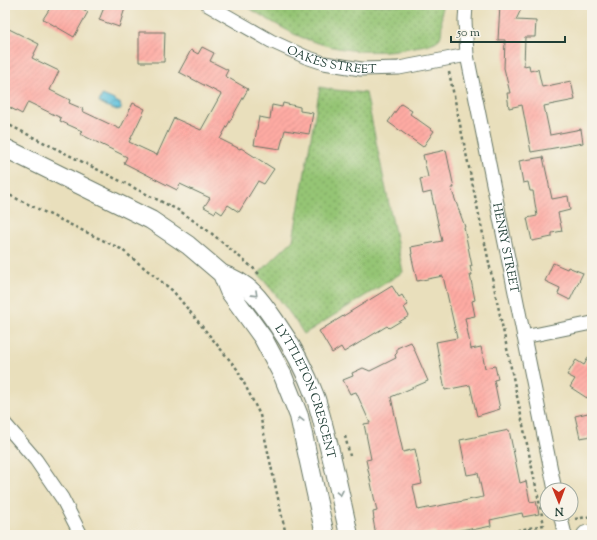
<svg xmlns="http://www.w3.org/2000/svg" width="597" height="540" font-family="'Sorts Mill Goudy',serif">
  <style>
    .park { fill: url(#park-dots); stroke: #5a8154 }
    .water { fill: url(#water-waves); stroke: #408089 }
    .building { fill: url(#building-hatch) }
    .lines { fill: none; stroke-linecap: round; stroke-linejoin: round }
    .street-casing { stroke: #667664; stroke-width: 15 }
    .secondary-casing { stroke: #667664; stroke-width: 20 }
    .path { stroke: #667664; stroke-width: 2.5; stroke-dasharray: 3 3; stroke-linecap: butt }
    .street { stroke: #fff; stroke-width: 13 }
    .secondary { stroke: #fff; stroke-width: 18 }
    .oneway { stroke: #8f9e9a }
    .labels { text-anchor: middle; stroke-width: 3; stroke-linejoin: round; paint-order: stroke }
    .street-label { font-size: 12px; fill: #1f3d34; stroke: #f7f3e8 }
  </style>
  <defs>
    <pattern id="park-dots" width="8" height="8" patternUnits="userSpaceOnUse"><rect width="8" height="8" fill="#95c574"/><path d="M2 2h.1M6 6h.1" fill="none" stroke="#79a160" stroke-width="1.8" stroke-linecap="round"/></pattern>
    <pattern id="water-waves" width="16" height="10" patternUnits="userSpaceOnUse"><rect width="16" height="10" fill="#60c2de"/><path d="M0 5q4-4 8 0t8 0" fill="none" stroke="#4f9fb5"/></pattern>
    <pattern id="building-hatch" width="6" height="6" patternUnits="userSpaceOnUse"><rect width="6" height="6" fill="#feaaa3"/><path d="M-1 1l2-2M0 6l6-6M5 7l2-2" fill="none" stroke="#d9938d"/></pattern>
  </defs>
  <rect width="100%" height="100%" fill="#f7f3e8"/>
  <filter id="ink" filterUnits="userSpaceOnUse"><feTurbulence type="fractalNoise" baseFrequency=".025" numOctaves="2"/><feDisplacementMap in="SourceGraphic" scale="8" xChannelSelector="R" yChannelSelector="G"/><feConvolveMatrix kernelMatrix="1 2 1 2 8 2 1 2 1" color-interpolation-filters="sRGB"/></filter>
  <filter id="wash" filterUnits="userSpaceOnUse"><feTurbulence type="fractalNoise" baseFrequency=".012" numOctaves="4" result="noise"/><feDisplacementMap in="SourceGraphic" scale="16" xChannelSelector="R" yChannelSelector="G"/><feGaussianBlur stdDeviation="0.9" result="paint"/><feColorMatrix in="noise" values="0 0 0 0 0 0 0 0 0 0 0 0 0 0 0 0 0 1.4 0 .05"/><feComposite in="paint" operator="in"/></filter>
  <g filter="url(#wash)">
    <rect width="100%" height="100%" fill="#e9dfbc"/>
    <path class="park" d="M244,5H442C441,13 443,33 440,38C436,44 421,46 414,47C374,56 331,51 294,34C277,25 260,15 244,5Z
      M320,87L335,90L366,93L403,272L304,334C290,312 275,293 258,274L293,240Z"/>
    <path class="water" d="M102,95L112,99L121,104L120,105L121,107V109L117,110L108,107L99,102Z"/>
    <g id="blocks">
      <path class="building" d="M52,5H76L88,12L74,37L43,19Z
        M105,5H126L119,27L99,20Z
        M500,5H523L516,20L536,21L535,37H525L524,66L529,65L530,71L538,69L542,87L571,81L575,100L544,106L550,135L581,129L583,143L531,152L522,105L509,108L507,93H510L504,68L505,40H498Z
        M5,27L39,44L32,58L59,71L50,90L70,100L69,103L83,109L82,111L120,129L133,103L145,109L129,142L157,155L174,118L201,130L221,94L179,72L191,50L198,54L202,47L214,53L210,61L228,70L225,76L248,89L220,139L240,149L241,148L274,169L264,184L258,181L239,212L228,205L222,214L216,210L215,213L204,207L210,198L180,184L177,190L124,163L127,157L80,134L82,131L60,121L61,118L28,102L22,114L5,105Z
        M139,32H165L164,62H139Z
        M283,103L300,107V111L313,113L309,134L285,130L280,149L254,145L259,117L270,119L272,105L282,107Z
        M401,104L412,111L410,114L434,131L423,147L388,122Z
        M446,150L454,188H451L465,227H464L472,266H470L472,275H470L475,300L472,301L475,316L465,318L471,349L481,347L485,368L495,366L498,379L494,380L500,409L477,416L470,385L445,390L436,342L457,338L443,276L417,281L411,254H412L411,247L442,241L431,192L423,194L420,179L428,177L423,155Z
        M543,157L552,199L568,196L570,210L558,213L562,231L552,233V237L532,241L527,218L537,216L533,191H530L528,182L523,183L519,161Z
        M553,263L567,269L568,267L583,273L570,300L558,294L560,288L545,281Z
        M392,286L399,297L402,295L408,305L404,307L409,316L389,328L387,326L344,352L341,347L332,353L319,331Z
        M411,342L428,381L391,397L403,452L415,449L422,484L413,486L418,510L483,497L478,473L467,475L460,440L509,430L520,483L526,481L530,502L536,501L539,514L523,517L522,513L490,520L491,526L472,530L471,528L436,535V531L417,535H376L373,519H374L373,512L377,511L366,460L371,459L364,424L370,423L356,392L350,394L343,380L353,376L352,373L363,368L370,371L396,358L395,355L397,353V348Z
        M592,351V389L587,398L570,387L575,379L567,375L576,360L584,365Z
        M592,412V436L580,438L575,416Z"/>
    </g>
  </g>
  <g filter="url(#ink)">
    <use href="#blocks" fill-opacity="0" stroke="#667664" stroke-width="1"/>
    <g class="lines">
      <defs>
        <g id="street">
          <path id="s1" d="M208,5L271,41L306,57L324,63L361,69L399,68L467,55"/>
          <path id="s2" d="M466,5L465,21L467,55L555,490"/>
          <path d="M524,337L592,323"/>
          <path d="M5,424L36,460L62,498L81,535"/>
          <path d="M560,514L565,535"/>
        </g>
        <g id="secondary">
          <path d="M5,148L151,220L188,245L222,274L229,291L263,338L283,376L299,416L325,535"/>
          <path id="s3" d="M222,274C249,283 260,299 275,321C292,345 306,372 316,399C319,409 322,419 324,428C334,464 341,499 349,535"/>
          <path d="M586,535L592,534"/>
        </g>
      </defs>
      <use href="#street" class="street-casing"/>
      <use href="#secondary" class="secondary-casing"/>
      <path class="path" d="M449,72L544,525
        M5,123L180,211L211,233L253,268L259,274
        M5,193L121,249L173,291L237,369L260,415L286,535
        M345,436L350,456
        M575,519L592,516
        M529,528L530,535
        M494,535L544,525"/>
      <use href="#street" class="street"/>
      <use href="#secondary" class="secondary"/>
    </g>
    <defs><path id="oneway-chevron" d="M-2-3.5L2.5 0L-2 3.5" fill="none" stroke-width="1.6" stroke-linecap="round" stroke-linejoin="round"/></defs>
    <g class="oneway">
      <use href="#oneway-chevron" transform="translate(255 294) rotate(44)"/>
      <use href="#oneway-chevron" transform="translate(300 420) rotate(-104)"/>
      <use href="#oneway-chevron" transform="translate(340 493) rotate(78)"/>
    </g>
  </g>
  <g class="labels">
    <g class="street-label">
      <text dy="4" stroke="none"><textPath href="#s1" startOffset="137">OAKES STREET</textPath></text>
      <text dy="4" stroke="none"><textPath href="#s2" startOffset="247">HENRY STREET</textPath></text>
      <text dy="4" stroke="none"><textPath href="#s3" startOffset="150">LYTTLETON CRESCENT</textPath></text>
    </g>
  </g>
  <rect width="597" height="540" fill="none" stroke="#f7f3e8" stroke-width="20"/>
  <g transform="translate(559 502) rotate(179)"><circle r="19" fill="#f7f3e8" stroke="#a1aaa0"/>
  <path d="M0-3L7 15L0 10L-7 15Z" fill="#c8321e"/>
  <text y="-6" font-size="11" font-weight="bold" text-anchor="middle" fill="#1f3d34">N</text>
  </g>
  <path d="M451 36v6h114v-6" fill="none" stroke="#1f3d34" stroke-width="2"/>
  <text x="457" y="36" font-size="12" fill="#1f3d34" stroke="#f7f3e8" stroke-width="3" paint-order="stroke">50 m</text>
</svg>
